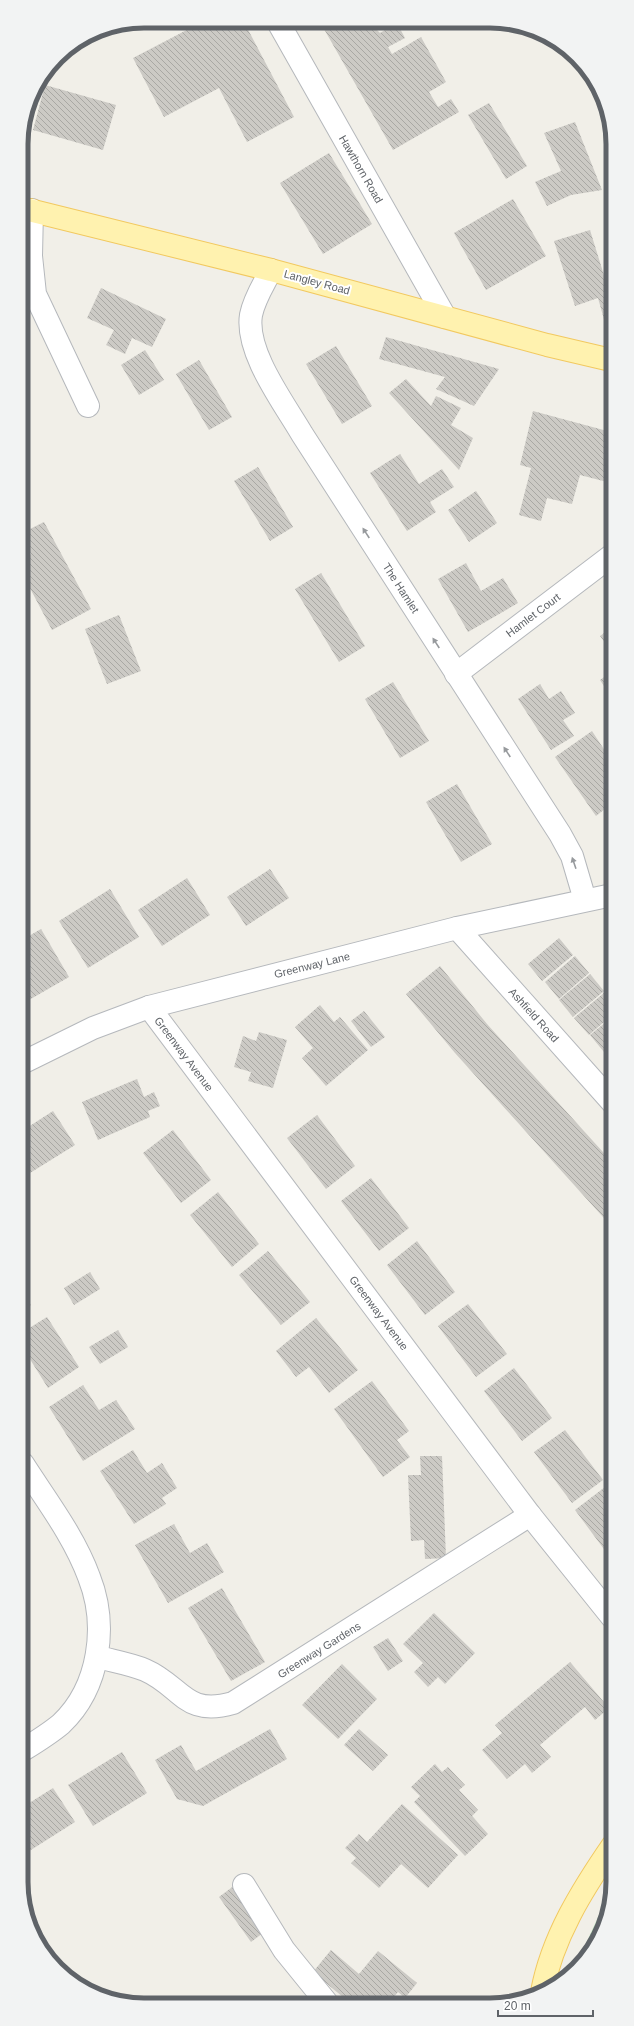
<svg xmlns="http://www.w3.org/2000/svg" width="634" height="2026" viewBox="0 0 634 2026" font-family="Helvetica,sans-serif">
  <defs>
    <pattern id="park-dots" width="8" height="8" patternUnits="userSpaceOnUse"><rect width="8" height="8" fill="#c5e8c5"/><path d="M2 2h.1M6 6h.1" fill="none" stroke="#a3c0a4" stroke-width="1.8" stroke-linecap="round"/></pattern>
    <pattern id="building-back-hatch" width="6" height="6" patternUnits="userSpaceOnUse"><rect width="6" height="6" fill="#cccac5"/><path d="M-1 5l2 2M0 0l6 6M5-1l2 2" fill="none" stroke="#a9a8a4"/></pattern>
  </defs>
  <rect width="100%" height="100%" fill="#f1efe8"/>
  <!-- park -->
  <path fill="url(#park-dots)" d="M613,1884L604,1929L582,1963L578,1967L583,1950Z"/>
  <!-- building -->
  <g fill="url(#building-back-hatch)">
    <path d="M204,21L244,22L294,117L247,142L219,88L164,117L133,58Z"/>
    <path d="M320,22L386,23L376,29L380,33L397,23L405,38L388,47L392,54L421,37L446,82L429,92L438,107L451,99L459,112L393,150Z"/>
    <path d="M45,85L116,105L103,150L33,130Z"/>
    <path d="M489,103L527,166L506,179L468,115Z"/>
    <path d="M575,122L602,190L571,195L547,206L535,182L561,171L544,133Z"/>
    <path d="M329,153L372,224L323,254L280,183Z"/>
    <path d="M513,199L546,256L486,290L454,233Z"/>
    <path d="M590,230L607,285L611,284V321L605,323L598,298L575,306L554,241Z"/>
    <path d="M101,288L166,319L152,347L132,338L125,354L106,345L114,330L87,318Z"/>
    <path d="M386,337L499,369L474,406L436,389L445,377L379,359Z"/>
    <path d="M336,346L372,406L342,424L306,364Z"/>
    <path d="M145,350L164,380L139,395L121,365Z"/>
    <path d="M199,360L232,417L209,430L176,374Z"/>
    <path d="M406,379L431,406L436,396L461,408L451,425L473,438L459,470L389,393Z"/>
    <path d="M533,411L611,432V483L580,475L572,504L547,498L541,521L519,515L531,468L520,465Z"/>
    <path d="M400,454L419,484L442,469L454,487L430,502L436,512L407,531L370,473Z"/>
    <path d="M258,467L293,527L270,541L234,481Z"/>
    <path d="M476,491L497,523L469,542L448,510Z"/>
    <path d="M44,522L91,609L52,630L22,573V559L31,554L22,537V533Z"/>
    <path d="M466,563L481,591L503,578L518,603L468,632L438,579Z"/>
    <path d="M321,573L365,646L339,662L295,589Z"/>
    <path d="M119,615L141,671L107,684L85,629Z"/>
    <path d="M611,628V651L600,636Z"/>
    <path d="M611,672V697L600,680Z"/>
    <path d="M393,682L429,741L400,758L365,699Z"/>
    <path d="M540,684L549,699L561,691L575,713L563,720L574,736L551,750L518,699Z"/>
    <path d="M592,731L611,760V804L596,816L555,757Z"/>
    <path d="M457,784L492,844L461,862L426,802Z"/>
    <path d="M270,869L289,898L246,926L227,897Z"/>
    <path d="M187,878L210,915L162,946L138,910Z"/>
    <path d="M110,889L139,937L88,968L59,921Z"/>
    <path d="M41,929L69,977L22,1004V940Z"/>
    <path d="M559,938L573,955L542,981L528,964Z"/>
    <path d="M575,956L589,973L559,999L545,982Z"/>
    <path d="M440,966L487,1024L612,1162V1227L455,1053L406,994Z"/>
    <path d="M590,974L604,991L573,1017L559,1000Z"/>
    <path d="M605,992L612,1001V1015L589,1035L574,1018Z"/>
    <path d="M320,1005L334,1022L340,1017L368,1050L326,1086L302,1058L313,1048L295,1027Z"/>
    <path d="M364,1011L385,1037L371,1047L351,1021Z"/>
    <path d="M612,1017V1046L604,1052L590,1035Z"/>
    <path d="M259,1032L287,1040L273,1088L248,1081L251,1072L234,1067L243,1036L256,1041Z"/>
    <path d="M612,1049V1061L606,1054Z"/>
    <path d="M137,1079L144,1097L154,1092L160,1106L148,1111L150,1117L98,1140L82,1102Z"/>
    <path d="M53,1111L75,1145L22,1178V1131Z"/>
    <path d="M317,1115L355,1166L326,1189L287,1138Z"/>
    <path d="M173,1130L211,1180L181,1203L143,1153Z"/>
    <path d="M371,1178L409,1228L379,1251L341,1201Z"/>
    <path d="M218,1192L259,1244L232,1267L190,1215Z"/>
    <path d="M417,1241L455,1292L425,1315L387,1265Z"/>
    <path d="M268,1251L310,1302L281,1325L239,1275Z"/>
    <path d="M90,1272L100,1289L74,1305L64,1288Z"/>
    <path d="M23,1293L31,1305L23,1311Z"/>
    <path d="M468,1304L507,1354L476,1377L438,1326Z"/>
    <path d="M47,1317L79,1367L48,1388L23,1348V1332Z"/>
    <path d="M316,1318L358,1370L329,1393L309,1367L296,1377L276,1351Z"/>
    <path d="M118,1330L128,1347L100,1364L89,1347Z"/>
    <path d="M514,1368L552,1418L522,1441L484,1391Z"/>
    <path d="M372,1381L409,1431L397,1440L410,1457L383,1477L334,1409Z"/>
    <path d="M83,1385L99,1410L116,1400L135,1429L83,1461L49,1407Z"/>
    <path d="M565,1430L603,1480L572,1503L534,1452Z"/>
    <path d="M133,1450L147,1473L162,1463L177,1488L162,1498L166,1504L134,1524L100,1471Z"/>
    <path d="M420,1456H442L446,1558L425,1559L424,1540L411,1541L408,1475H421Z"/>
    <path d="M605,1487L612,1497V1560L575,1510Z"/>
    <path d="M174,1524L190,1553L207,1543L224,1572L168,1603L135,1545Z"/>
    <path d="M222,1588L265,1662L231,1681L188,1608Z"/>
    <path d="M23,1597L27,1614L23,1615Z"/>
    <path d="M434,1613L475,1653L445,1684L438,1677L428,1687L414,1672L423,1663L403,1644Z"/>
    <path d="M388,1638L403,1661L388,1671L373,1647Z"/>
    <path d="M570,1662L609,1708L595,1720L585,1707L540,1745L551,1757L532,1773L525,1764L507,1779L482,1750L502,1733L495,1725Z"/>
    <path d="M342,1664L377,1699L338,1739L302,1705Z"/>
    <path d="M270,1729L287,1759L203,1806L177,1799L155,1760L181,1745L196,1771Z"/>
    <path d="M359,1729L388,1755L373,1771L344,1745Z"/>
    <path d="M122,1752L147,1793L93,1826L68,1785Z"/>
    <path d="M435,1764L442,1772L448,1767L465,1785L459,1790L478,1810L472,1816L488,1834L465,1856L414,1802L420,1796L411,1787Z"/>
    <path d="M53,1788L75,1822L23,1855V1807Z"/>
    <path d="M402,1804L458,1855L428,1888L401,1864L379,1888L351,1863L356,1858L345,1848L359,1834L367,1842Z"/>
    <path d="M235,1885L267,1930L251,1942L219,1897Z"/>
    <path d="M331,1950L359,1974L378,1951L417,1983L405,1998L398,1992L389,2003H350L313,1972Z"/>
  </g>
  <g fill="none" stroke-linecap="round" stroke-linejoin="round">
    <defs>
      <g id="minor">
        <path d="M278,22L445,317"/>
        <path d="M32,210L31,256L35,294L88,406"/>
        <path d="M271,270C264,284 254,299 251,315C245,352 284,403 302,434L560,834L572,856L585,900"/>
        <path d="M456,674L611,556"/>
        <path d="M457,928L612,1102"/>
        <path d="M149,1007L530,1515L612,1617"/>
        <path d="M22,1063L93,1028L149,1007L457,928L612,895"/>
        <path d="M23,1464C46,1500 74,1536 89,1577C108,1625 100,1687 61,1724C49,1734 36,1742 23,1750"/>
        <path d="M98,1657C113,1661 131,1664 145,1670C182,1686 184,1717 233,1703L530,1515"/>
        <path d="M244,1885L284,1950L327,2003"/>
      </g>
      <g id="major">
        <path d="M21,208L271,270L547,345L611,360"/>
        <path d="M542,1992C552,1938 582,1890 613,1845"/>
      </g>
    </defs>
    <!-- minor casing -->
    <use href="#minor" stroke="#b5b8bc" stroke-width="24"/>
    <!-- major casing -->
    <use href="#major" stroke="#f2c960" stroke-width="24"/>
    <!-- minor -->
    <use href="#minor" stroke="#fff" stroke-width="22"/>
    <!-- major -->
    <use href="#major" stroke="#fff2af" stroke-width="22"/>
  </g>
  <!-- one-way arrows -->
  <defs><path id="oneway-solid" d="M-6-.8H1V-3.2L6.5 0L1 3.2V.8H-6Z"/></defs>
  <g fill="#979a9d">
    <use href="#oneway-solid" transform="translate(366 533) rotate(-123)"/>
    <use href="#oneway-solid" transform="translate(436 643) rotate(-123)"/>
    <use href="#oneway-solid" transform="translate(507 752) rotate(-123)"/>
    <use href="#oneway-solid" transform="translate(574 863) rotate(-109)"/>
  </g>
  <g text-anchor="middle" dominant-baseline="central" stroke-width="4" stroke-linejoin="round" paint-order="stroke">
    <!-- street labels -->
    <g font-size="11" fill="#5f6368" stroke="#fff">
      <text transform="translate(361 169) rotate(60)">Hawthorn Road</text>
      <text transform="translate(317 282) rotate(15)">Langley Road</text>
      <text transform="translate(401 588) rotate(57)">The Hamlet</text>
      <text transform="translate(533 615) rotate(-37)">Hamlet Court</text>
      <text transform="translate(312 965) rotate(-14)">Greenway Lane</text>
      <text transform="translate(534 1015) rotate(48)">Ashfield Road</text>
      <text transform="translate(184 1054) rotate(53)">Greenway Avenue</text>
      <text transform="translate(379 1313) rotate(53)">Greenway Avenue</text>
      <text transform="translate(319 1650) rotate(-32)">Greenway Gardens</text>
    </g>
  </g>
  <!-- crop -->
  <path d="M0 0H634V2026H0ZM144 28H490A116 116 0 0 1 606 144V1882A116 116 0 0 1 490 1998H144A116 116 0 0 1 28 1882V144A116 116 0 0 1 144 28Z" fill="#f2f3f3" fill-rule="evenodd"/>
  <path fill="none" stroke="#5f6368" stroke-width="5" d="M144 28H490A116 116 0 0 1 606 144V1882A116 116 0 0 1 490 1998H144A116 116 0 0 1 28 1882V144A116 116 0 0 1 144 28Z"/>
  <!-- scale -->
  <path d="M498 2010v6h95v-6" fill="none" stroke="#5f6368" stroke-width="2"/>
  <text x="504" y="2010" font-size="12" fill="#5f6368" stroke="#ffffff" stroke-width="3" paint-order="stroke">20 m</text>
</svg>
